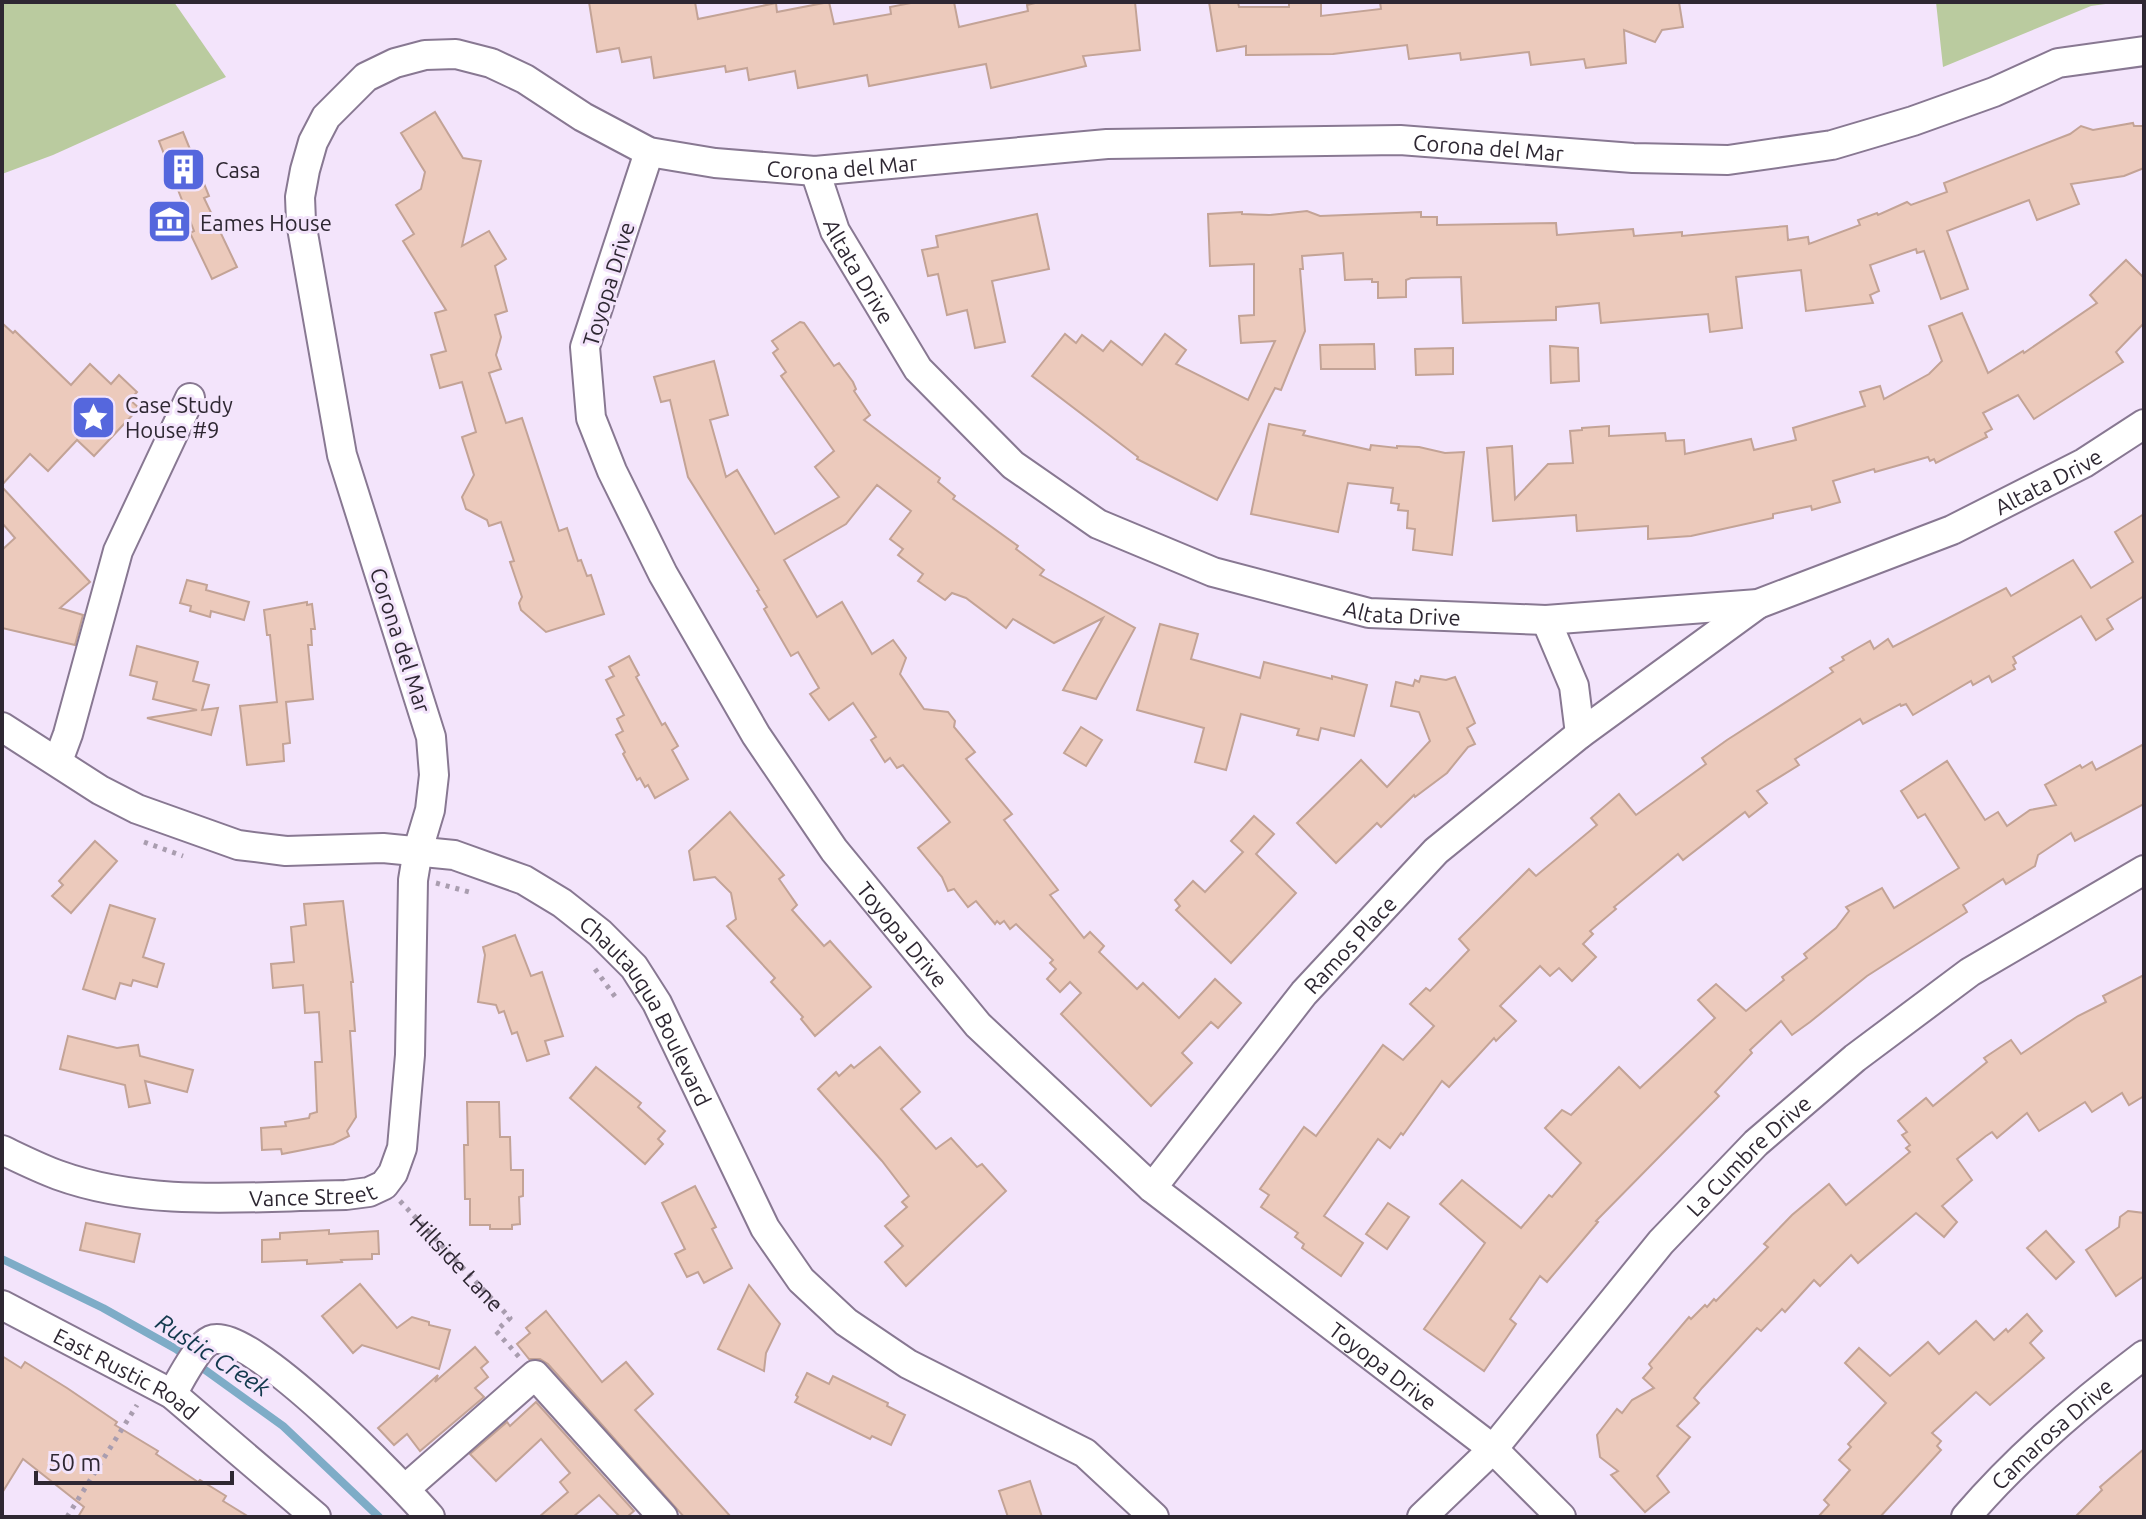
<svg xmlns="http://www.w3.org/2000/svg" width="2146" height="1519" viewBox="0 0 2146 1519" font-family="Ubuntu,sans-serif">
  <rect width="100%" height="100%" fill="#f3e4fb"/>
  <!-- green -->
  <g fill="#bacb9f">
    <path d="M2,2H174L226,77L53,155L2,174Z"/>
    <path d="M1936,2H2120L2091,6L1943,67Z"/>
  </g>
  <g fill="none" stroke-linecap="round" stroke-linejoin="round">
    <!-- stream -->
    <path stroke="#7eacc7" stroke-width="8" d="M2,1259L103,1308L176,1349L283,1426L379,1517"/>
  </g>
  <!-- building -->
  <g fill="#eccabc" stroke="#c3a396" stroke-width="2">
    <path d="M589,2H695L698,19L776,3L777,12L829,2L834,24L891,14L890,7L916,2H954L959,27L1028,11L1027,5L1039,2H1135L1140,50L1083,56L1086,66L991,88L986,64L869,86L867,75L798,88L795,71L749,80L747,68L726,72L725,66L654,78L651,57L622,62L619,48L597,52Z"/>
    <path d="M1209,2H1238L1239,7H1289V2H1321V16L1381,9L1380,2H1679L1683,27L1662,30L1655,42L1624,30L1626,63L1586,68L1584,59L1531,65L1529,52L1461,60L1460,53L1409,59L1407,45L1333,54L1246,55V46L1217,51Z"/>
    <path d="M435,112L463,158L481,161L462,246L489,231L506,259L495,266L507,311L495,315L501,337L496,355L501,369L489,373L506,423L522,418L559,531L567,528L578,561L581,560L587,576L591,575L604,614L546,632L521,610L519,603L522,597L510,562L514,561L501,522L489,526L487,520L466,509L462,497L474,475L462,437L476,432L462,382L440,388L431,355L446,351L435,313L446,310L403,241L414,234L396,205L421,189L425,172L401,133Z"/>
    <path d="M2133,123L2134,126H2144V168L2124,176L2071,184L2079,204L2037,220L2029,200L1947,231L1968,289L1941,299L1924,251L1917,253L1916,249L1870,265L1879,291L1870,295L1873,303L1806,311L1801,270L1736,277L1742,328L1710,332L1708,314L1601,323L1599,303L1556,307V320L1463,323L1461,277L1411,278L1406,280V297L1378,298V282H1372V279L1345,280L1343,253L1302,256L1303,269H1300L1305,331L1281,390L1275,388L1217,500L1137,459L1138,457L1032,376L1065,334L1076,343L1082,335L1103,351L1111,341L1142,365L1165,334L1186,350L1176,364L1248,400L1275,341L1241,343L1239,316L1254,315V264L1210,266L1208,214L1242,212V214L1269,215L1307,211L1320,216L1421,212V217H1437V225L1556,223L1557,235L1633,229L1634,236L1682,232V236L1787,226L1788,240L1808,237L1809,244L1860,225L1858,220L1877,213L1878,215L1907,202L1911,205L1947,192L1944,183L2070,134L2081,126L2093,130Z"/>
    <path d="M183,132L209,196L204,198L237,267L212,279L190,233L194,231L159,141Z"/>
    <path d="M1037,214L1049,269L992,281L1005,342L975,348L967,310L947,315L938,274L928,276L922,250L938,247L936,236Z"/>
    <path d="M2126,260L2144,278V323L2116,352L2123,362L2034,419L2018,395L1983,413L1992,429L1985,433L1987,437L1936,463L1934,459L1930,461L1928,457L1875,472L1874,469L1833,481L1840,502L1812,510L1811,506L1773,514V518L1691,536L1648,539V526L1577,531L1576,515L1493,521L1487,448L1512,446L1515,499L1548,464L1573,463L1570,431L1582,430V428L1609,426V436L1665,433L1666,441L1684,440L1685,454L1751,439L1754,450L1796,440L1793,428L1865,406L1860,392L1880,386L1884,399L1929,374L1942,361L1929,326L1962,313L1988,373L2023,351L2024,353L2097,303L2090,295Z"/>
    <path d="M800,322L804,323L834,366L839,363L853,382L856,389L854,391L870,415L864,420L940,478L938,482L955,496L953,499L1018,546L1016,549L1044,570L1040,575L1135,628L1096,699L1063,690L1103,618L1054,643L1013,619L1006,628L966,598L952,593L945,600L918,581L923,574L898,555L903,549L890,539L911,511L877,485L846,524L784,560L817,617L842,602L872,654L893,640L906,658L900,674L924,709L948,712L955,721L954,727L975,752L966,759L1012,814L1004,820L1058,890L1050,895L1084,938L1090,932L1104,946L1099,952L1137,989L1143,983L1179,1018L1215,979L1241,1003L1218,1028L1211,1022L1182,1053L1192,1063L1151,1106L1061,1014L1081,993L1070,982L1060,992L1047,979L1056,969L1050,963L1053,960L1016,924L1010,929L1004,921L1000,924L997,921L995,924L976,901L968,907L954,889L948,891L942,877L918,848L950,822L903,765L897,768L890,758L885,762L871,740L876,737L853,703L829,720L810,694L819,688L798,652L791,656L764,609L767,607L757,591L759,590L688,477L670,400L661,402L654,377L714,361L728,415L710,420L726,477L737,470L775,534L839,497L815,467L834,451L781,376L786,372L773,353L778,349L772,341Z"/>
    <path d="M2,323L13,333L15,331L71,385L90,364L111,384L119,375L137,392L130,400L139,408L94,456L77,440L48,471L30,454L2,485Z"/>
    <path d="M1374,344L1375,369H1321L1320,345Z"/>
    <path d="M1550,346L1578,348L1579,381L1551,383Z"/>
    <path d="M1453,348V374L1416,375L1415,349Z"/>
    <path d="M1269,424L1305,431L1303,435L1370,450L1371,445L1397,448V446L1419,447L1445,453L1464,452L1452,555L1413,550L1415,529L1407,528L1408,511L1398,510L1399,504L1391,503L1393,488L1348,483L1338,532L1251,514Z"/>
    <path d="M2,487L90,582L60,608L83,615L75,645L2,628V550L15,538L2,523Z"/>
    <path d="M2144,514V596L2107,619L2113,629L2096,640L2081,616L2013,657L2016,663L2013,665L2015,669L1992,682L1989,676L1973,685L1971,681L1913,715L1906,704L1901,706L1900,704L1863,724L1860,719L1795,759L1799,765L1757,791L1767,803L1749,817L1745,812L1683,860L1678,854L1614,907L1616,909L1590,931L1593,934L1583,944L1596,957L1572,981L1559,968L1550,976L1540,966L1500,1006L1516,1021L1496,1041L1494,1038L1449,1087L1442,1081L1403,1135L1401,1133L1390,1148L1378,1139L1324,1216L1363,1243L1341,1276L1302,1248L1304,1244L1295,1237L1298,1233L1261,1207L1269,1195L1260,1189L1304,1127L1316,1136L1383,1045L1403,1060L1434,1026L1410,1004L1426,988L1430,991L1469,950L1459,939L1529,869L1536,876L1597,825L1591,818L1619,794L1636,815L1706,764L1702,758L1727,740L1833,672L1830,668L1844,660L1842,657L1870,641L1874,649L1888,639L1893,647L2006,588L2011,596L2073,560L2091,588L2133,562L2115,532Z"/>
    <path d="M187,580L207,585L206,590L249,602L244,620L211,611L210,617L190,611L191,606L180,603Z"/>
    <path d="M307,602V605L312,604L315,629H311L312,645H308L313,699L286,702L290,743L283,744L284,761L247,765L240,706L277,702L270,635H267L264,610Z"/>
    <path d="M1160,624L1198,634L1191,659L1260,678L1264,662L1332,679V676L1367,685L1354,736L1321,728L1318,740L1297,735L1299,729L1241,714L1226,770L1195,762L1204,728L1137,710Z"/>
    <path d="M137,646L198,662L193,681L209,685L202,710L218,708L211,735L147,718L197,710L153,699L157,682L130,675Z"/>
    <path d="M629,656L639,675L636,677L662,725L665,723L678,746L672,750L688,779L655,798L648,785L645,787L640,778L637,780L623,754L625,752L616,735L623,731L617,719L624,715L606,680L614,676L609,667Z"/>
    <path d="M1421,676L1446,680L1455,677L1475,723L1467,728L1475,744L1468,747L1447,773L1415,797L1414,795L1381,827L1377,823L1336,863L1297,823L1361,760L1387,787L1430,741L1419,712L1391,706L1396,682L1413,686L1415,680L1419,682Z"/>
    <path d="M1081,727L1102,740L1086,766L1064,753Z"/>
    <path d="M2144,744V804L2075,841L2071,833L2038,855L2035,866L2006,884L2003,879L1963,905L1967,912L1867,976L1810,1022L1792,1035L1781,1021L1750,1050L1752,1053L1715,1092L1719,1096L1596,1221L1598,1222L1547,1282L1540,1276L1510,1319L1516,1324L1484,1371L1424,1329L1485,1243L1440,1204L1462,1180L1521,1228L1549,1195L1552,1197L1581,1163L1545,1128L1562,1110L1571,1115L1619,1067L1640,1088L1715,1018L1698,1000L1716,984L1746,1011L1784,980L1782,977L1807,958L1804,954L1836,928L1849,911L1846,907L1882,888L1894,908L1959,868L1925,814L1918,818L1901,791L1947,761L1985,820L1998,812L2007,826L2030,810L2056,805L2045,785L2080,765L2082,768L2092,762L2096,770Z"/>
    <path d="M730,812L784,875L779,879L797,905L792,910L824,946L830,941L871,987L815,1036L801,1019L803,1017L771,982L775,978L727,926L736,919L731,893L715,877L694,880L689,851Z"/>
    <path d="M1254,816L1274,834L1256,854L1296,893L1231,963L1176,910L1180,906L1175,900L1193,881L1205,892L1243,852L1231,841Z"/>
    <path d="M95,841L117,861L71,913L52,896L63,885L59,881Z"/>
    <path d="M343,901L353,982H351L355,1031H350L356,1117L347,1131L349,1136L333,1144L282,1154L281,1149L262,1150L261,1128L286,1126L285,1122L309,1118L310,1114L317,1112L315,1062H322L319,1012L305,1013L303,985L273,988L271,964L294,962L291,927L306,925L304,904Z"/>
    <path d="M110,905L155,919L143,957L164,964L157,987L133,980L131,986L120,983L115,999L83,989Z"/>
    <path d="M515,935L531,976L542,972L563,1036L545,1041L549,1054L527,1061L517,1032L512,1034L504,1011L499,1013L496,1005L478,1002L485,955L483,947Z"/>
    <path d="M2144,975V1096L2129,1105L2122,1093L2092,1112L2085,1102L2039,1131L2027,1113L1997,1138L1992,1132L1986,1136L1957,1159L1972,1180L1942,1206L1957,1222L1944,1237L1916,1213L1858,1263L1851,1255L1820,1286L1814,1280L1785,1312L1782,1309L1761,1331L1757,1328L1702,1388L1694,1398L1699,1403L1677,1426L1690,1437L1657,1476L1669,1492L1645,1512L1611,1475L1618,1471L1600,1457L1597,1435L1617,1409L1622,1413L1632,1400L1654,1388L1643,1378L1652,1368L1649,1364L1689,1317L1691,1319L1705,1305L1707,1307L1714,1299L1716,1301L1768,1247L1764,1244L1792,1215L1829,1184L1846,1205L1910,1152L1906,1148L1910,1145L1902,1135L1907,1132L1898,1121L1926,1098L1933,1106L1987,1062L1984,1058L2011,1040L2021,1054L2078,1016L2106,1002L2103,996Z"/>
    <path d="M68,1036L117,1048L138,1045L140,1056L193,1070L187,1092L145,1081L150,1103L129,1107L125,1085L60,1069Z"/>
    <path d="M880,1047L920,1092L901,1109L936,1149L951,1138L977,1167L982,1164L1006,1191L906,1286L885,1262L903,1246L885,1226L907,1207L902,1202L909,1196L882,1161L818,1089L836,1072L839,1076L851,1065L854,1068Z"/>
    <path d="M596,1067L641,1103L638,1107L665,1131L658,1139L663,1144L645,1164L570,1098Z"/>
    <path d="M467,1102H499L500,1137H510L511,1170H523V1196L519,1197L520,1224L512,1225V1229H490V1225H470V1199H465L464,1145H468Z"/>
    <path d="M695,1186L716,1227L712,1229L732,1268L704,1283L698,1272L687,1277L675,1254L685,1249L662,1203Z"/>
    <path d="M1388,1203L1409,1217L1387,1249L1366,1234Z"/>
    <path d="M2128,1211L2144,1213V1276L2116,1296L2086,1250L2119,1227L2120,1217Z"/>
    <path d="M86,1223L140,1234L134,1262L80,1250Z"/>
    <path d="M329,1230V1234L378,1231L379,1254H372V1259L341,1260L342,1262L307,1264V1260L262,1262V1240L280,1239V1233Z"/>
    <path d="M2046,1231L2074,1262L2056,1279L2027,1248Z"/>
    <path d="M360,1284L397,1328L412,1317L429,1322V1325L450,1330L439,1369L362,1345L353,1353L322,1316Z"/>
    <path d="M749,1285L780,1324L766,1353L764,1371L718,1349Z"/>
    <path d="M546,1311L602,1382L626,1362L653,1394L635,1410L731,1517H684L548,1364L540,1359H529L517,1344L530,1333L526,1328Z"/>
    <path d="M2027,1314L2042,1331L2030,1343L2044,1358L1990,1405L1976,1392L1932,1433L1941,1441L1937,1446L1941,1450L1880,1517H1818L1829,1505L1824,1500L1850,1470L1839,1460L1851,1447L1848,1444L1886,1403L1845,1363L1859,1348L1890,1376L1928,1342L1939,1354L1976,1321L1994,1340L2006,1329L2008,1332Z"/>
    <path d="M475,1347L488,1362L481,1368L488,1377L475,1388L484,1397L420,1451L407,1434L394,1445L378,1428L438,1375L435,1382Z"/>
    <path d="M2,1356L21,1368L25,1362L67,1388L117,1422L115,1425L158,1451L156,1454L198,1482L200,1480L226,1496L223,1501L249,1517H78L84,1507L23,1459L2,1493Z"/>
    <path d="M807,1373L829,1384L833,1376L888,1403L887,1406L905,1415L891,1445L872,1436L870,1439L795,1402L798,1397L796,1395Z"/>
    <path d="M536,1402L634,1511L627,1517H620L599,1495L573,1517H539L568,1492L560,1482L570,1473L541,1439L496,1481L470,1454L507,1422L510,1426Z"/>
    <path d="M2144,1449V1517H2075L2102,1490L2100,1487Z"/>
    <path d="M1030,1481L1042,1517H1008L999,1491Z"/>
  </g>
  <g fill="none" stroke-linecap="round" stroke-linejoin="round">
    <defs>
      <g id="minor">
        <path id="s2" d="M649,152L585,347L591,418L612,471L663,574L756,735L834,850L978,1025L1152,1188L1493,1449L1561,1517"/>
        <path id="s3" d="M815,171L835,231L918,369L1013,465L1098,524L1213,572L1369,613L1546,620L1758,604L1952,530L2084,463L2144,424"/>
        <path d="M1546,620L1574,686L1580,734"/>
        <path id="s4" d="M2,727L100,790L137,809L238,845L286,851L383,848L454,855L524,880L562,903L600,933L634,967L657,1003L765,1228L801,1280L846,1322L908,1364L1085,1453L1154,1517"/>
        <path d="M58,761L68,734L118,551L190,398"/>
        <path id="s5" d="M2,1150C21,1159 39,1168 58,1175C149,1208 252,1196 346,1195L369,1192L384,1185L393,1173L402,1148L410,1055L413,880L418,850L430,810L434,775L431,737L342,455L301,222L300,197L305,170L313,142L326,117L366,77L395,63L425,55L456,54L491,63L525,79L583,117L649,152L715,163L815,171L1107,144L1400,140L1633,158L1728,160L1832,145L1913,121L1994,92L2058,63L2144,51"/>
        <path id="s6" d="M1152,1188L1304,993L1436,851L1580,734L1758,604"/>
        <path id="s7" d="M2,1305L172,1394L316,1517"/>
        <path d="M172,1394C180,1381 197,1346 211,1340C248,1324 403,1486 430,1517"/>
        <path d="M405,1489L535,1375L663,1517"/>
        <path id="s8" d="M1422,1517L1493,1449L1661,1242L1756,1143L1855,1058L1970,972L2144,870"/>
        <path id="s9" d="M1966,1517C2018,1456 2079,1404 2144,1355"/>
      </g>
    </defs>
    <!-- minor casing -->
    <use href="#minor" stroke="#887892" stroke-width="32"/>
    <!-- path -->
    <g stroke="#a99daf" stroke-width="5" stroke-dasharray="4 6" stroke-linecap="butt">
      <path d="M144,842L183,856"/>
      <path d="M436,883L473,893"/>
      <path d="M595,969L616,998"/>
      <path id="s1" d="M400,1201L510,1318L496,1331L519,1357"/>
      <path d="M67,1517L137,1405"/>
    </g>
    <!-- minor -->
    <use href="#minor" stroke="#fff" stroke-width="28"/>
  </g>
  <!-- icons -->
  <defs>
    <symbol id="building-square" viewBox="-11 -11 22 22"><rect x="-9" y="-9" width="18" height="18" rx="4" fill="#5567dd" stroke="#f3e4fb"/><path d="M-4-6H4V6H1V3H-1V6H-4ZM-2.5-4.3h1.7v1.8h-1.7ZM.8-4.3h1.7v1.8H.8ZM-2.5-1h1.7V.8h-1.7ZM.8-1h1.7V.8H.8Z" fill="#fff"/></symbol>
    <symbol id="museum-square" viewBox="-11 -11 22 22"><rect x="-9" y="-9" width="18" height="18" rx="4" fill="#5567dd" stroke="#f3e4fb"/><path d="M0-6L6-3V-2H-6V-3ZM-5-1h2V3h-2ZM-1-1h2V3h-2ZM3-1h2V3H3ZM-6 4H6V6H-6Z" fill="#fff"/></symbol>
    <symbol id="sight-square" viewBox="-11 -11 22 22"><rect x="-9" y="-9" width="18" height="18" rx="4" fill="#5567dd" stroke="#f3e4fb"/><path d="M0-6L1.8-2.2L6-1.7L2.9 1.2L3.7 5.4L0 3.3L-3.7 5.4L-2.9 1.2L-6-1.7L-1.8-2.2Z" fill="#fff"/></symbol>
  </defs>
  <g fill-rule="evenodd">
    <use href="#building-square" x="158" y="144" width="51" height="51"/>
    <use href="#museum-square" x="144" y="196" width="51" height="51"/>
    <use href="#sight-square" x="68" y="392" width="51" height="51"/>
  </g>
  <g text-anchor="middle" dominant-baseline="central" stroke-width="6" stroke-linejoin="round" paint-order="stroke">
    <!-- street labels -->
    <g font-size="22" fill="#2e2732" stroke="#f3e4fb">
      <text stroke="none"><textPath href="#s5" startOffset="2700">Corona del Mar</textPath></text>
      <text stroke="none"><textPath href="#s5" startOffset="2052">Corona del Mar</textPath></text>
      <text stroke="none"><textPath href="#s3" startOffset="110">Altata Drive</textPath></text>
      <text transform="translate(608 284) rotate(-73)">Toyopa Drive</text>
      <text stroke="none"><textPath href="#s3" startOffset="1454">Altata Drive</textPath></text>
      <text stroke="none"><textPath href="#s3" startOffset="782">Altata Drive</textPath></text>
      <text transform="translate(401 640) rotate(72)">Corona del Mar</text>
      <text stroke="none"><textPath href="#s2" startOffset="882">Toyopa Drive</textPath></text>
      <text stroke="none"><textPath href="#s6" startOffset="314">Ramos Place</textPath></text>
      <text stroke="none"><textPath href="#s4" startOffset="740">Chautauqua Boulevard</textPath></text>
      <text stroke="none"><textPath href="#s8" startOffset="488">La Cumbre Drive</textPath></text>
      <text stroke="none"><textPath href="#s5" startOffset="318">Vance Street</textPath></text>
      <text stroke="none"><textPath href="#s1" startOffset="84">Hillside Lane</textPath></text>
      <text stroke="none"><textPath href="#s2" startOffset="1530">Toyopa Drive</textPath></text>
      <text stroke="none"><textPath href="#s7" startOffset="142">East Rustic Road</textPath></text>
      <text stroke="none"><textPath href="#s9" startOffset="120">Camarosa Drive</textPath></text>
    </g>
    <!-- poi labels -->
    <g font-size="22" fill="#2e2732" stroke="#f3e4fb" text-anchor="start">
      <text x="215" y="169">Casa</text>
      <text x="200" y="222">Eames House</text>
      <text x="125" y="404">Case Study<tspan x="125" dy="25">House #9</tspan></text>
    </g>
    <!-- water labels -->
    <g font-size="24" font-style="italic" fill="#11384c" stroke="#f3e4fb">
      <text transform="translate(213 1355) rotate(33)">Rustic Creek</text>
    </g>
  </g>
  <!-- border -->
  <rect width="2146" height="1519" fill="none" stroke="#2e2732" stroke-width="8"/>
  <!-- scale -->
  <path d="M36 1471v12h196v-12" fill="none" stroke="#2e2732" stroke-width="4"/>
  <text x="48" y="1471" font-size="24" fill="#2e2732" stroke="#f3e4fb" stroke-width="6" paint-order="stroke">50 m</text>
</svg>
